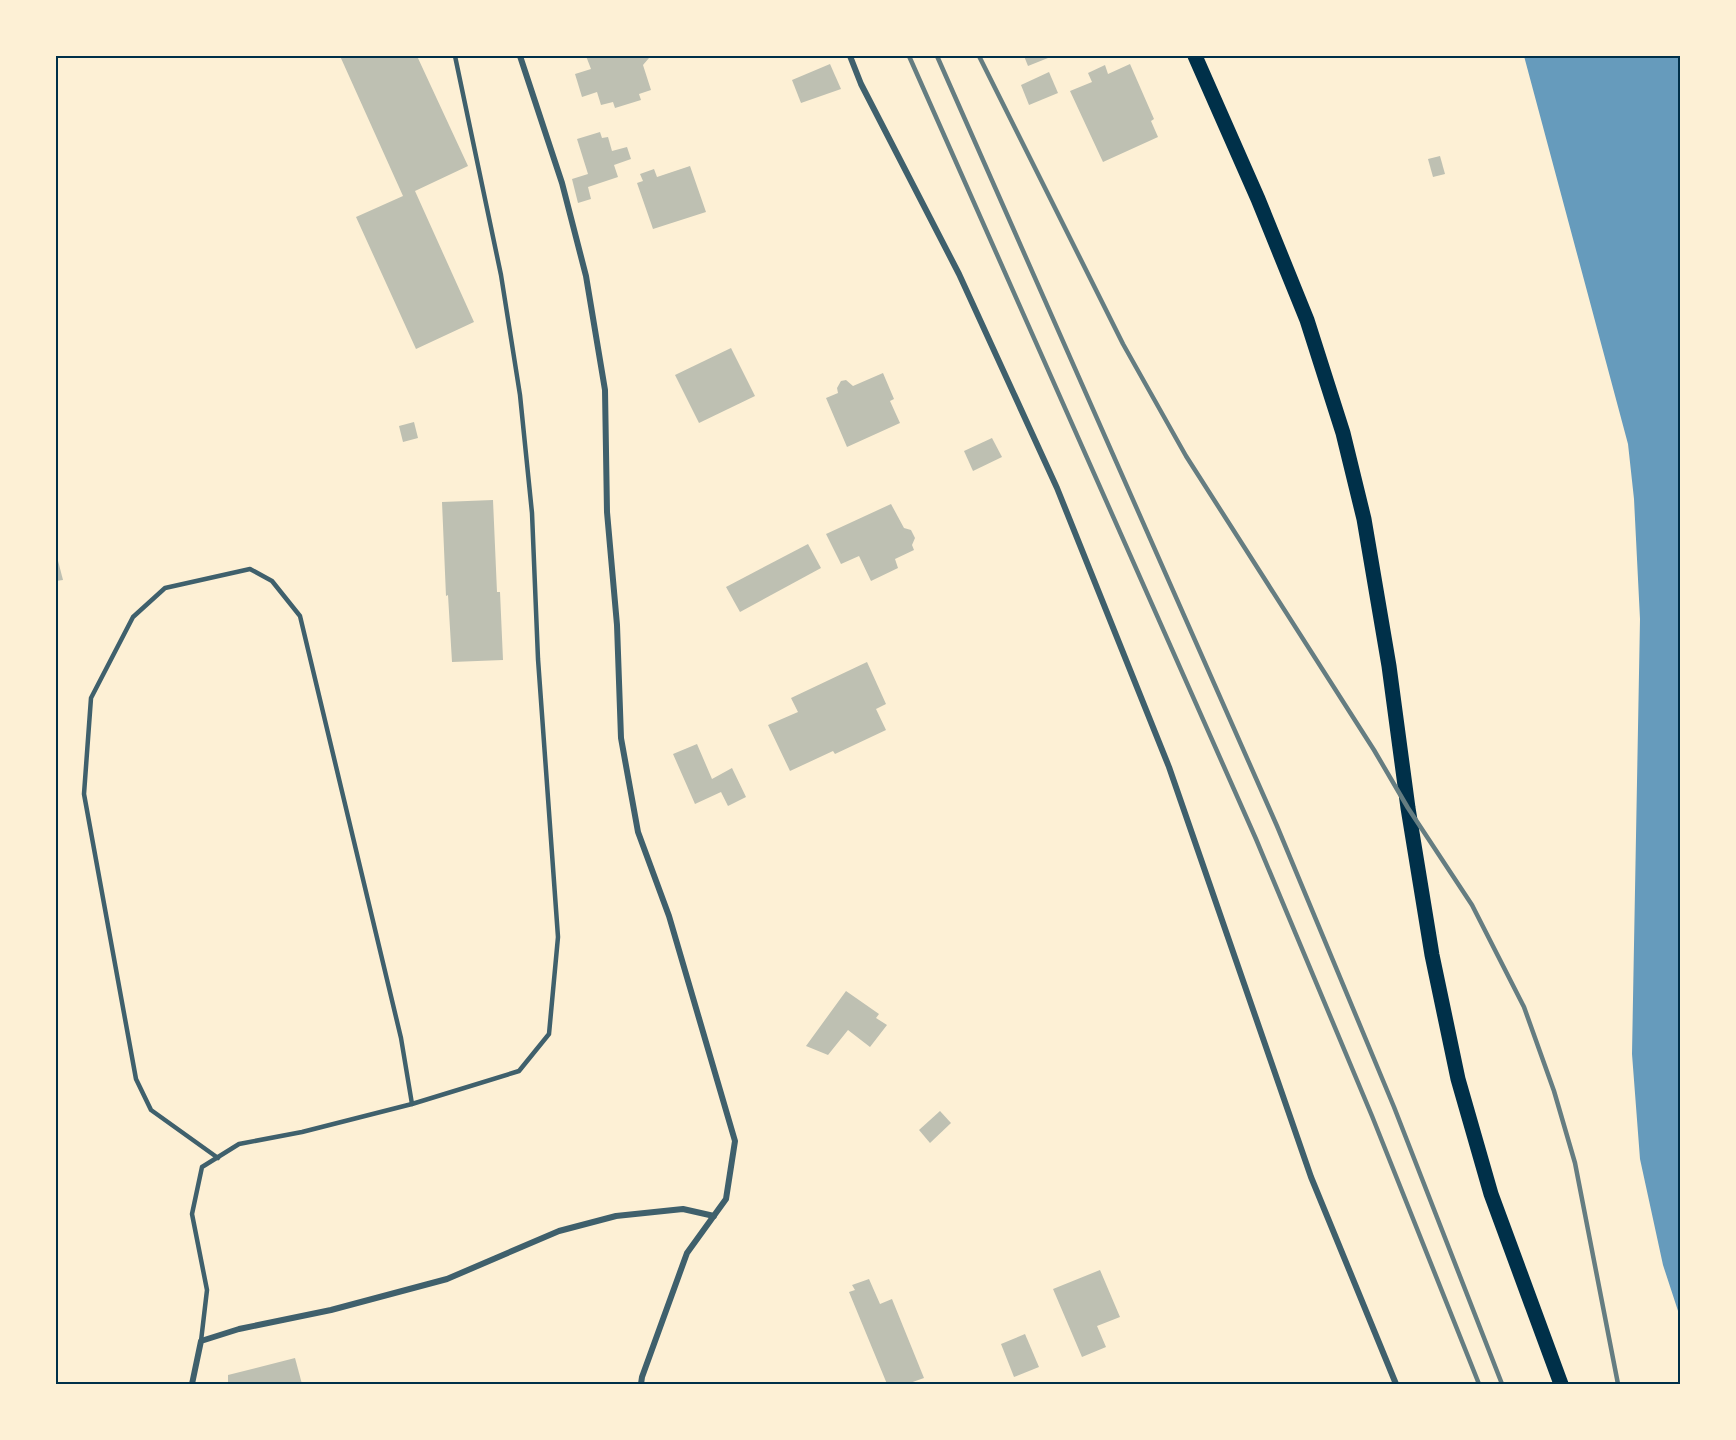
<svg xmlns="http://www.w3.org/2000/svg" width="1736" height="1440" viewBox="0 0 1736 1440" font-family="'Open Sans',sans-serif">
  <rect width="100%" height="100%" fill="#fdf0d5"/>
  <!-- water -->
  <path fill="#669bbc" d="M1524,56H1680V1317L1663,1265L1640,1159L1632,1054L1640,619L1634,499L1628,444Z"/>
  <!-- building -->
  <g fill="#bec0b2">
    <path d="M340,56H417L468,166L415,191L474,322L416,349L356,217L403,196Z"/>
    <path d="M586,56H648L649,58L643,65L651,90L639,94L641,100L615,108L613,102L601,105L597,92L582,97L575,74L591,69Z"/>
    <path d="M1024,56H1053L1028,66Z"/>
    <path d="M830,64L841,89L801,103L792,80Z"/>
    <path d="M1130,64L1154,119L1151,121L1158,137L1103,162L1070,91L1092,82L1088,73L1105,65L1108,74Z"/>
    <path d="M1049,72L1058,93L1029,105L1021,85Z"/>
    <path d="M600,132L602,138L608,137L612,151L627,147L631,159L614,165L618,177L588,187L591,199L578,203L572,179L588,174L577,139Z"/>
    <path d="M1440,156L1445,174L1433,177L1428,159Z"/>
    <path d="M690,166L706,212L653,229L637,183L643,181L640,174L654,169L657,177Z"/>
    <path d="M731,348L755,396L699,423L675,375Z"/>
    <path d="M883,373L894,399L890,401L900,423L847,447L826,398L838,393L837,388L841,381L846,380L853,386Z"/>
    <path d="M414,422L418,438L403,442L399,426Z"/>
    <path d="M992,438L1002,457L973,471L964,451Z"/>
    <path d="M493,500L497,592H500L503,660L452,662L448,595L446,596L442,502Z"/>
    <path d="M891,504L904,528L911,530L915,538L912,545L914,550L895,559L898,568L871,581L859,556L841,564L826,534Z"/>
    <path d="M808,544L821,568L740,612L726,587Z"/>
    <path d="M56,553L63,580L56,581Z"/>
    <path d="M867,662L886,704L876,709L886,730L835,754L833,751L790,771L768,725L798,712L791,698Z"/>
    <path d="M697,744L712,779L732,768L746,797L728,806L721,792L695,804L673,754Z"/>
    <path d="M846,991L879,1014L876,1018L887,1025L870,1047L848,1030L828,1055L806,1046Z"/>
    <path d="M940,1111L951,1123L930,1143L919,1130Z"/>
    <path d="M1100,1270L1120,1317L1097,1326L1106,1347L1082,1357L1053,1289Z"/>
    <path d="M869,1279L880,1304L892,1299L924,1378L907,1384H887L849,1292L855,1290L852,1285Z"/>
    <path d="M1025,1334L1039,1367L1014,1377L1001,1344Z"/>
    <path d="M295,1358L302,1384H228V1375Z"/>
  </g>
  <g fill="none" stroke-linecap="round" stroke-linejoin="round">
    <!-- service -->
    <g stroke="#3f606c" stroke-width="4.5">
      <path d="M218,1158L151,1110L136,1079L84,794L91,698L133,617L165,588L250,569L272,581L300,616L401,1038L412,1104"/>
      <path d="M201,1341L207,1290L192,1214L202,1167L239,1144L302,1132L412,1104L519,1071L549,1034L558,937L538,659L532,513L520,395L501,275L455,56"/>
    </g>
    <!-- minor -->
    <g stroke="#3f606c" stroke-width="6">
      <path d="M520,56L562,183L586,276L605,390L607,512L617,625L621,738L638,832L669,916L735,1141L726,1199L687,1253L642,1377L641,1384"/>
      <path d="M850,56L861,84L959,274L1057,488L1169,767L1311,1177L1396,1384"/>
      <path d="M192,1384L201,1341L239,1329L331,1310L447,1279L559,1231L616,1216L683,1209L714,1216"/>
    </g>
    <!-- primary -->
    <path stroke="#003049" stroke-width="15" d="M1195,56L1258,199L1307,320L1343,433L1364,519L1389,666L1408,808L1432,955L1458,1079L1491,1194L1561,1384"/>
    <!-- rail -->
    <g stroke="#657d81" stroke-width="4.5">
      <path d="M909,56L1256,839L1372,1116L1479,1384"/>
      <path d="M937,56L1277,826L1394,1107L1502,1384"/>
      <path d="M979,56L1123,344L1186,456L1374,750L1408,808L1472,905L1524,1007L1554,1091L1575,1163L1618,1384"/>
    </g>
  </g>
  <!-- border -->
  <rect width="1736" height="1440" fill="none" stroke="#fdf0d5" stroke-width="114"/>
  <rect x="57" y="57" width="1622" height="1326" fill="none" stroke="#003049" stroke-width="2"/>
</svg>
